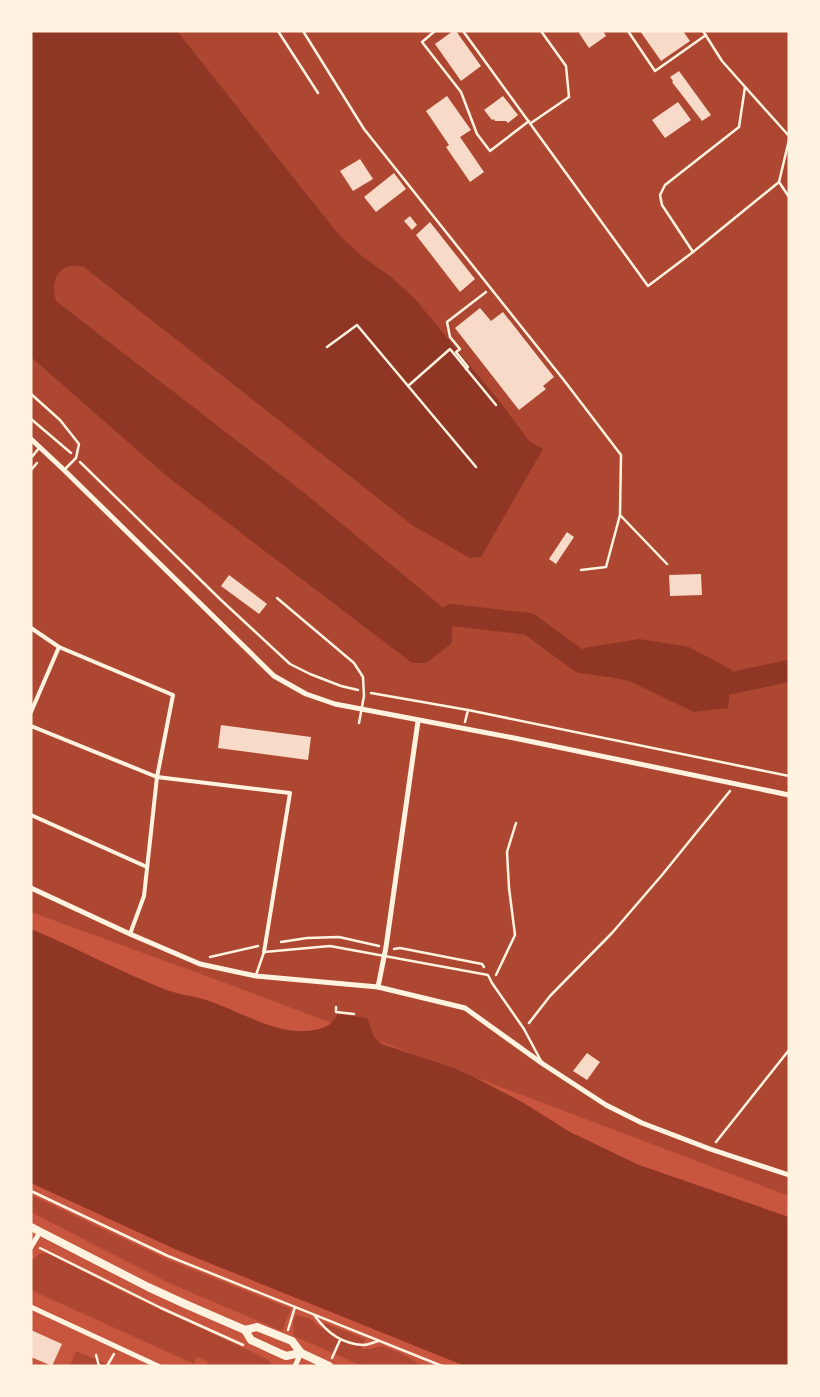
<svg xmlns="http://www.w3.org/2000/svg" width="820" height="1397" viewBox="0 0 820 1397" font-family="'Nunito Sans',sans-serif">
  <rect width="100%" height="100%" fill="#c8553d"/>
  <!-- green -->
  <g fill="#ae4732">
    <path d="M31,31H789V1196L228,984L31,912Z"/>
    <path d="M31,1195L166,1259L291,1309L282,1331L171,1284L44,1219L31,1212Z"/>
    <path d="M47,1253L127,1294L263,1357L270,1361L272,1366H206L208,1362L197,1357L194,1364L31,1290V1261L39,1254Z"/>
    <path d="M296,1315L309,1318L321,1328L325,1323L365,1339L361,1349H370L382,1346L403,1354L423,1366H362L294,1336L293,1321Z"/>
    <path d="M76,1351L112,1366H70Z"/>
  </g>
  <!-- water -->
  <g fill="#8f3625">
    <path d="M31,31H177L339,235L363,257L391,277L415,299L500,402L530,442L543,449L481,557L470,558L412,525L84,267C59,261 50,279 56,301L302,491L452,615V643L426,663H412L169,478L31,357Z"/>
    <path d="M639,639L689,647L732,670L728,708L694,712L629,681L590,673L581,662L584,648Z"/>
    <path d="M31,929C76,948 119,971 164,989C179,995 196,996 212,1002C234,1010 256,1022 279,1028C295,1033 332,1034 337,1014L367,1018L374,1037L382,1044L451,1067L470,1075L522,1102L570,1132L639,1165L789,1217V1366H465L177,1250L31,1183Z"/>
  </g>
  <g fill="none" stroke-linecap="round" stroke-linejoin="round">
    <!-- river -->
    <g stroke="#8f3625" stroke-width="22">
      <path d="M452,615L529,624L581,662L610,666"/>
      <path d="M701,679L731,683L789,671"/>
    </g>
  </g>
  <!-- building -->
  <g fill="#f7dbc8">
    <path d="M453,31H456L481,66L461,81L435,44Z"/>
    <path d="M581,31H603L606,36L589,48L579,33Z"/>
    <path d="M640,31H683L690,41L661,61Z"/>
    <path d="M679,71L711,115L702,121L672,82L673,81L670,77Z"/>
    <path d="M447,96L471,130L460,137L484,172L470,182L446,147L449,145L426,111Z"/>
    <path d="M503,96L518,115L508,123L506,121H495L494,119L492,120L484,110Z"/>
    <path d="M678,102L691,120L665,138L652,120Z"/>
    <path d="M360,159L373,179L353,191L340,171Z"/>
    <path d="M394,173L406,189L376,212L364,197Z"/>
    <path d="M410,216L417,225L412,230L404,221Z"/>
    <path d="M430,222L475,279L460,292L416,235Z"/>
    <path d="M480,308L491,321L503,312L554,377L543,386L546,389L519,410L455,328Z"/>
    <path d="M567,532L574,537L556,564L549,559Z"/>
    <path d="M701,574L702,595L670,596L669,575Z"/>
    <path d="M229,575L267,604L259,614L221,586Z"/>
    <path d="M221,725L311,737L308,760L218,748Z"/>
    <path d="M587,1053L600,1062L587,1080L573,1071Z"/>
    <path d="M31,1330L62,1344L52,1366L31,1357Z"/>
  </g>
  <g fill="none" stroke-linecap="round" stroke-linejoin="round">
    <!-- path -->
    <g stroke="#fff3e0" stroke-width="2.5">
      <path d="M327,347L357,325L476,467"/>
      <path d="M466,369L468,367L456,352L460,349L450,337L447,322L486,292"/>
      <path d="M408,386L450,349L496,405"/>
      <path d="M31,419L71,453"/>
      <path d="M80,462L221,600L290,664L310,674L341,686L358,690"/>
      <path d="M31,470L37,463"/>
      <path d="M371,693L468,710L465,722"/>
      <path d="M468,710L789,776"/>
      <path d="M281,942L307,938L339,937L379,946"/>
      <path d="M394,949L400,948L482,964L484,967"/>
      <path d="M210,957L258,946"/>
      <path d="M496,975L515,935L509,888L507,852L516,823"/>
      <path d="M336,1007V1012L354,1014"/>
      <path d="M529,1023L550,996L612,933L662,875L730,791"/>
      <path d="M716,1142L789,1050"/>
      <path d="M31,1191L168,1256L442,1366"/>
      <path d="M40,1248L161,1308L243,1345"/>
      <path d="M315,1316C327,1333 342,1344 363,1345C368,1345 374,1342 379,1341"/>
      <path d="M288,1330L295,1307"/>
      <path d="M96,1355L99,1366"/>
      <path d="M332,1358L340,1340"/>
      <path d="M107,1366L114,1354"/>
    </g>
    <!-- service -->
    <g stroke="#fff3e0" stroke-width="2.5">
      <path d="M278,31L318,93"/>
      <path d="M303,31L364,129L563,379L621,455L620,515L667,564"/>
      <path d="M435,31L422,42L461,92L477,134L490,151L529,121"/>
      <path d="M463,31L648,286L693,252L779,182L789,140"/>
      <path d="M628,31L655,71L706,35"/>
      <path d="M703,31L722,61L789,136"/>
      <path d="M531,123L569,97L566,66L541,31"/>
      <path d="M779,182L789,197"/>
      <path d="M693,252L662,205L660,195L665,185L739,127L745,87"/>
      <path d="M31,394L60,420L79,444L76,458L64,470"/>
      <path d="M31,458L39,448"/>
      <path d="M581,570L606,567L620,515"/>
      <path d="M277,598L354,663L363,677L364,696L359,723"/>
      <path d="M256,975L264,952L330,946L488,975L492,983L524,1029L541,1061"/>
    </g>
    <!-- pedestrian -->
    <g stroke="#fff3e0" stroke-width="4">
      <path d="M31,628L59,647L173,695L157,777L144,896L130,934"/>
      <path d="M31,712L59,647"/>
      <path d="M31,726L157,777L290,793L264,952"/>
      <path d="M31,815L147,867"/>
    </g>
    <!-- minor -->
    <g stroke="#fff3e0" stroke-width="5">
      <path d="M31,439L64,470L274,676L306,694L335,704L514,738L789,795"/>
      <path d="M31,888L130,934L200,964L256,976L378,987L465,1008L543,1064L606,1105L642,1123L710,1149L789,1175"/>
      <path d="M378,987L386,947L418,721"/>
      <path d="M31,1247L40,1232"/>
      <path d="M31,1307L158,1366"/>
      <path d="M295,1366L301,1353"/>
    </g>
    <!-- secondary -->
    <g stroke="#fff3e0" stroke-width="8">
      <path d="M31,1227L148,1287L185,1304L245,1330L257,1327L292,1341L301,1353L329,1366"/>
      <path d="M245,1330L251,1340L279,1353L286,1356L301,1353"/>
    </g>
  </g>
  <!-- border -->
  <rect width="820" height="1397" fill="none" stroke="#fff3e0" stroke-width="65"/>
</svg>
